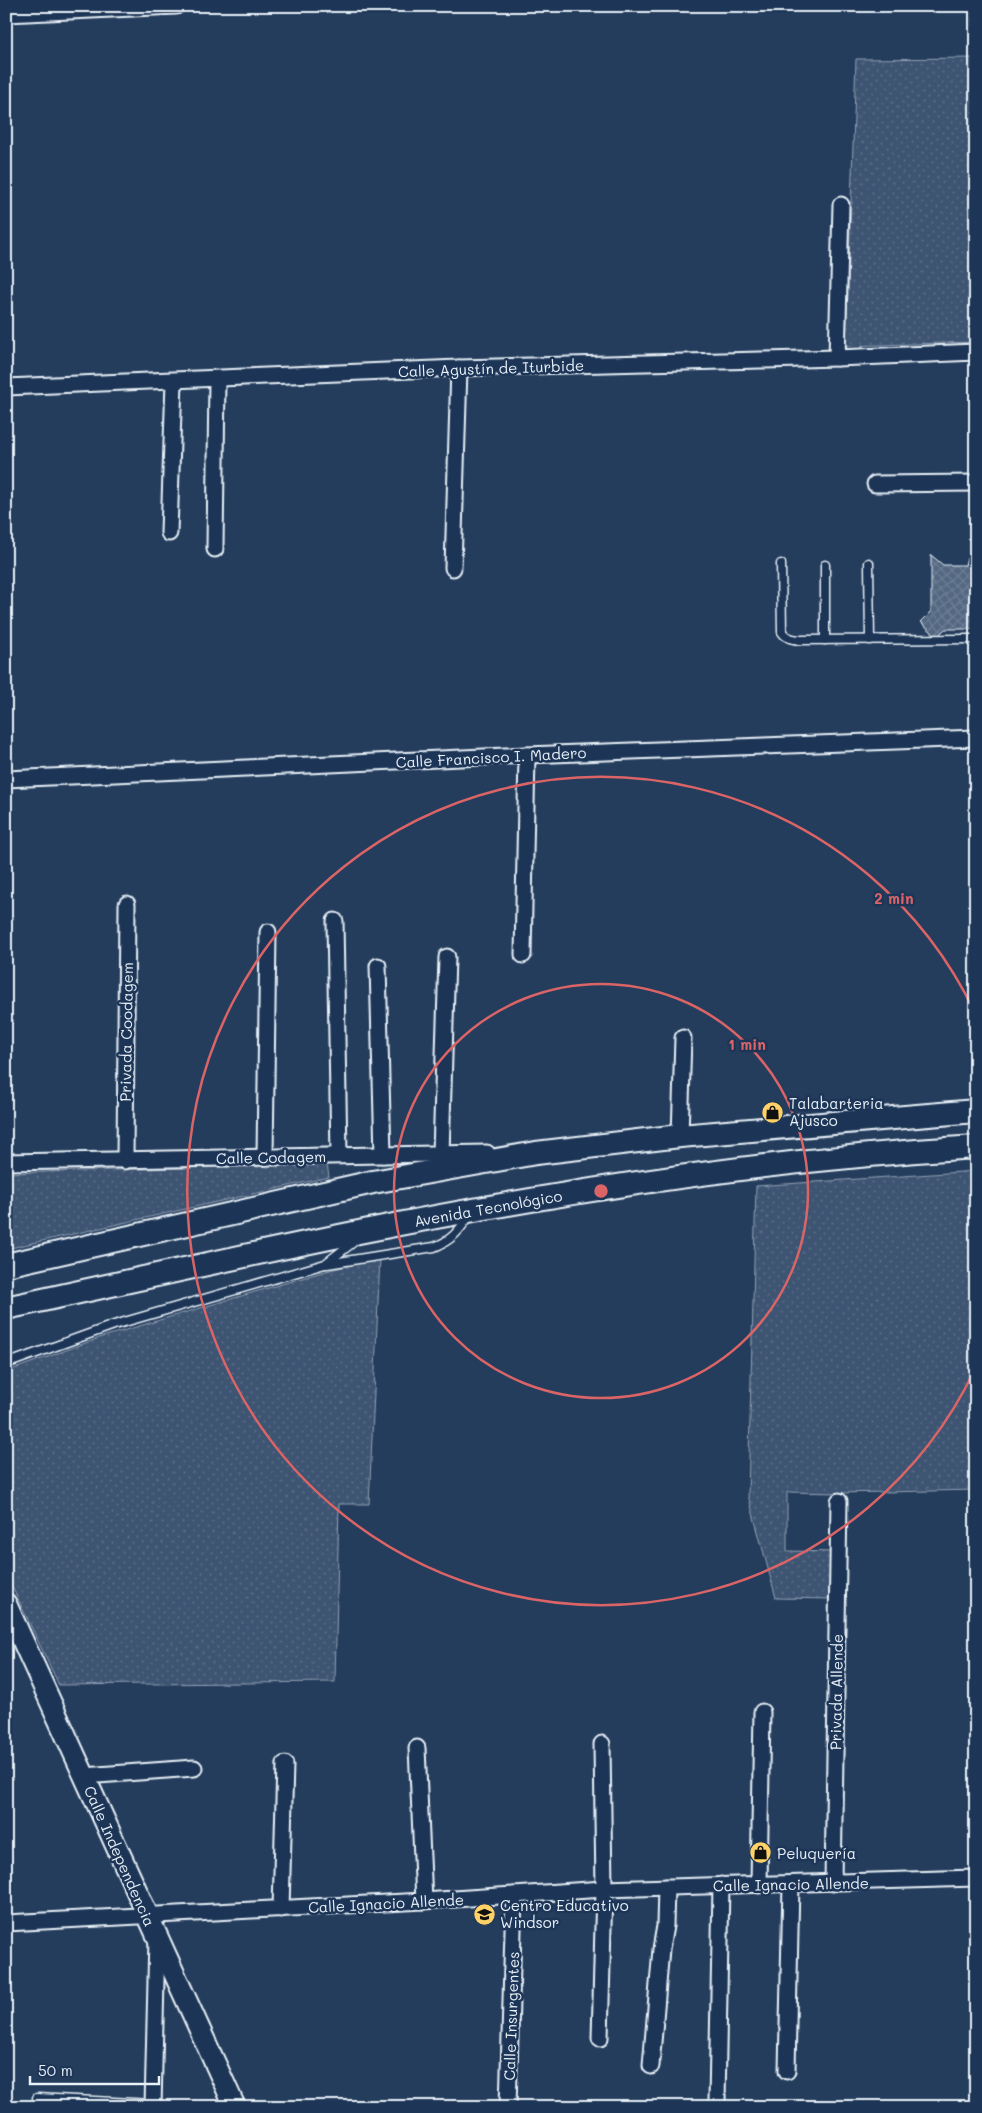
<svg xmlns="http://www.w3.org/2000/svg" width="982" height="2113" viewBox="0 0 982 2113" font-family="Mali,sans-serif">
  <defs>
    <pattern id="grass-dots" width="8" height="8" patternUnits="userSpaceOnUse" patternTransform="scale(1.25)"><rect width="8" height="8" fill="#3e5472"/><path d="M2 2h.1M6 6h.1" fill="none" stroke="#5a6d87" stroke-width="1.8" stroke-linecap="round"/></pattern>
    <pattern id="building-cross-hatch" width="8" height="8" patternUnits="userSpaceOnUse" patternTransform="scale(1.25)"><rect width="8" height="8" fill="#536782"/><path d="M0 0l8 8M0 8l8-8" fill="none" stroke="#6c7d94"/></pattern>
  </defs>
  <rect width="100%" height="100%" fill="#253d5d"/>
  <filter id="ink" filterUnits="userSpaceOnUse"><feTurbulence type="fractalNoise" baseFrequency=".02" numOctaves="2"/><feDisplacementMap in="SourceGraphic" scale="10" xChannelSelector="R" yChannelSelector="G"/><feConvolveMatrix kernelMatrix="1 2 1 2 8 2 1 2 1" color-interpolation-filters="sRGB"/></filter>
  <g filter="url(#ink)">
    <!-- grass -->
    <g fill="url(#grass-dots)" stroke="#93a2b5">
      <path d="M976,58V342L846,346L856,59Z"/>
      <path d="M327,1164L329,1177L6,1249V1173Z"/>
      <path d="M976,1171V1490L839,1493L787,1492V1551L832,1552L831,1599L776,1598L748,1495L756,1186Z"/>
      <path d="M380,1258L369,1504H339L335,1682L59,1685L6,1574V1372L102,1337L326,1271Z"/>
    </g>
    <!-- building -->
    <g fill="url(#building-cross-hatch)" stroke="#e8f1f8">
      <path d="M973,6H976V52H974Z"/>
      <path d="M976,554V629H945L937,637L921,622L931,612V555L943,565H965L967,558Z"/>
    </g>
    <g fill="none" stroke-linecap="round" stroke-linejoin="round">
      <defs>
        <g id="lane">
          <path d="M869,563L870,640"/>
          <path d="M781,564L782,632C786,638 792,639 799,640L976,639"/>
          <path d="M825,565V640"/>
          <path d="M327,1264L434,1247C451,1241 459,1231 469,1216"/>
          <path d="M6,1364L114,1325L325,1264L356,1240"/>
          <path d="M37,2098L153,2104"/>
        </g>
        <g id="street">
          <path d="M6,14L176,6"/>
          <path d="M837,358L841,205"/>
          <path d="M6,387L459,368L837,358L976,352"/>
          <path d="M875,484L976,483"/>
          <path d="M169,533L174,381"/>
          <path d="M215,549L217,379"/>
          <path d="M453,568L459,368"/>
          <path d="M6,779L527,755L976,738"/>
          <path d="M335,921L339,1155"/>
          <path d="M523,955L527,755"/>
          <path d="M378,966L383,1155"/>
          <path d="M680,1136L683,1038"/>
          <path d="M441,1154L447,957"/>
          <path d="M265,1157L268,932"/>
          <path d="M125,1161L127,904"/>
          <path d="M6,1162L487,1153"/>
          <path d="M417,1748L424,1901"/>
          <path d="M84,1776L194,1768"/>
          <path d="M833,1883L839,1501"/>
          <path d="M759,1885L762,1712"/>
          <path d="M281,1909L285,1764"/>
          <path d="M6,1923L424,1901L604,1889L976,1878"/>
          <path d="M600,2038L604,1889L602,1744"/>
          <path d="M651,2066L661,1949L665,1926L666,1887"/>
          <path d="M787,2071L791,1884"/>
          <path d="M717,2102L721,1885"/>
          <path d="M153,2107L157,1938"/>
          <path d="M508,2107L514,1895"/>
        </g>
        <path id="secondary" d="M6,1604L235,2107"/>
        <g id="primary">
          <path d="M6,1265L373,1182L536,1153L680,1136L976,1111"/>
          <path d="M6,1308C127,1282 248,1254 369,1230C569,1190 772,1159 976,1147"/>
        </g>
      </defs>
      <!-- lane casing -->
      <use href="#lane" stroke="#e8f1f8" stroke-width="11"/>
      <!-- street casing -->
      <use href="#street" stroke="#e8f1f8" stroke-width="19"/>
      <!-- secondary casing -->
      <use href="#secondary" stroke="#e8f1f8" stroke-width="24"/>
      <!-- primary casing -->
      <use href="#primary" stroke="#e8f1f8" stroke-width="26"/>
      <!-- lane -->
      <use href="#lane" stroke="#1d3557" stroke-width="8"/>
      <!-- street -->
      <use href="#street" stroke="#1d3557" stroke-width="15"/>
      <!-- secondary -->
      <use href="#secondary" stroke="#1d3557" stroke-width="20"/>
      <!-- primary -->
      <use href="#primary" stroke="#1d3557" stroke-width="22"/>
    </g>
  </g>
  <!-- distance rings -->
  <g fill="none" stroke="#db6466" stroke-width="2.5">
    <circle cx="601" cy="1191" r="207"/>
    <path d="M975 1369A414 414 0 1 1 975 1013"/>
  </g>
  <!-- icons -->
  <defs>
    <symbol id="shop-disc" viewBox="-11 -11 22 22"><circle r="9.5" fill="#ffd166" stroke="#1d3557"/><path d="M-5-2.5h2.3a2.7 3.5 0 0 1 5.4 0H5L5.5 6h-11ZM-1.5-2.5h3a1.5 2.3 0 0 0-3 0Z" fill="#111"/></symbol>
    <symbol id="school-disc" viewBox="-11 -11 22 22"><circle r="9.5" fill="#ffd166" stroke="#1d3557"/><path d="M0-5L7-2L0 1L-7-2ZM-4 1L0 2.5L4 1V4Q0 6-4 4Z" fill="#111"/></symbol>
  </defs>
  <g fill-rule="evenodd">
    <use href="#shop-disc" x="760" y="1100" width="25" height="25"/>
    <use href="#shop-disc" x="748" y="1840" width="25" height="25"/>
    <use href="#school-disc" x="472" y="1902" width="25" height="25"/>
  </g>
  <g text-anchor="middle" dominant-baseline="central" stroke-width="5" stroke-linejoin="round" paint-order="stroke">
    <!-- street labels -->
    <g font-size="15" fill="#e8f1f8" stroke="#1d3557">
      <text transform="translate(491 368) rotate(-2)">Calle Agustín de Iturbide</text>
      <text transform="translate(491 757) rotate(-3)">Calle Francisco I. Madero</text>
      <text transform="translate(126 1032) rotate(-89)">Privada Coodagem</text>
      <text transform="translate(271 1157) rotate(-1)">Calle Codagem</text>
      <text transform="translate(488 1208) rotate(-10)">Avenida Tecnológico</text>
      <text transform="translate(836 1692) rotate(-89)">Privada Allende</text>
      <text transform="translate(120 1856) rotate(66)">Calle Independencia</text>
      <text transform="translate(791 1884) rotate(-1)">Calle Ignacio Allende</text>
      <text transform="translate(386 1903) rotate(-3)">Calle Ignacio Allende</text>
      <text transform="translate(511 2016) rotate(-88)">Calle Insurgentes</text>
    </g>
    <!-- poi labels -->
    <g font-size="15" fill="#e8f1f8" stroke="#1d3557" text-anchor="start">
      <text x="789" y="1103">Talabarteria<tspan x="789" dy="17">Ajusco</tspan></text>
      <text x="777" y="1853">Peluquería</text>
      <text x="500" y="1905">Centro Educativo<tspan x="500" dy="17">Windsor</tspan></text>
    </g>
  </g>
  <circle cx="601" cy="1191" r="8" fill="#db6466" stroke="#1d3557" stroke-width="2.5"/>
  <g font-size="15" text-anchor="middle" font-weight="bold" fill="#db6466" stroke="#1d3557" stroke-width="5" stroke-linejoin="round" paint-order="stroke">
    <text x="894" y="904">2 min</text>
    <text x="747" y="1050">1 min</text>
  </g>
  <!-- margin -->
  <rect width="982" height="2113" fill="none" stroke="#1d3557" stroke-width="25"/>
  <rect x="12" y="12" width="957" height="2088" fill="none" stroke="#e8f1f8" stroke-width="2" filter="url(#ink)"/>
  <!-- scale -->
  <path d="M30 2076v8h129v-8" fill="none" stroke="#e8f1f8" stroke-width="2.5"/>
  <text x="38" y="2076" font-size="15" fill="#e8f1f8" stroke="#1d3557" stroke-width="4" paint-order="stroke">50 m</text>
</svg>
